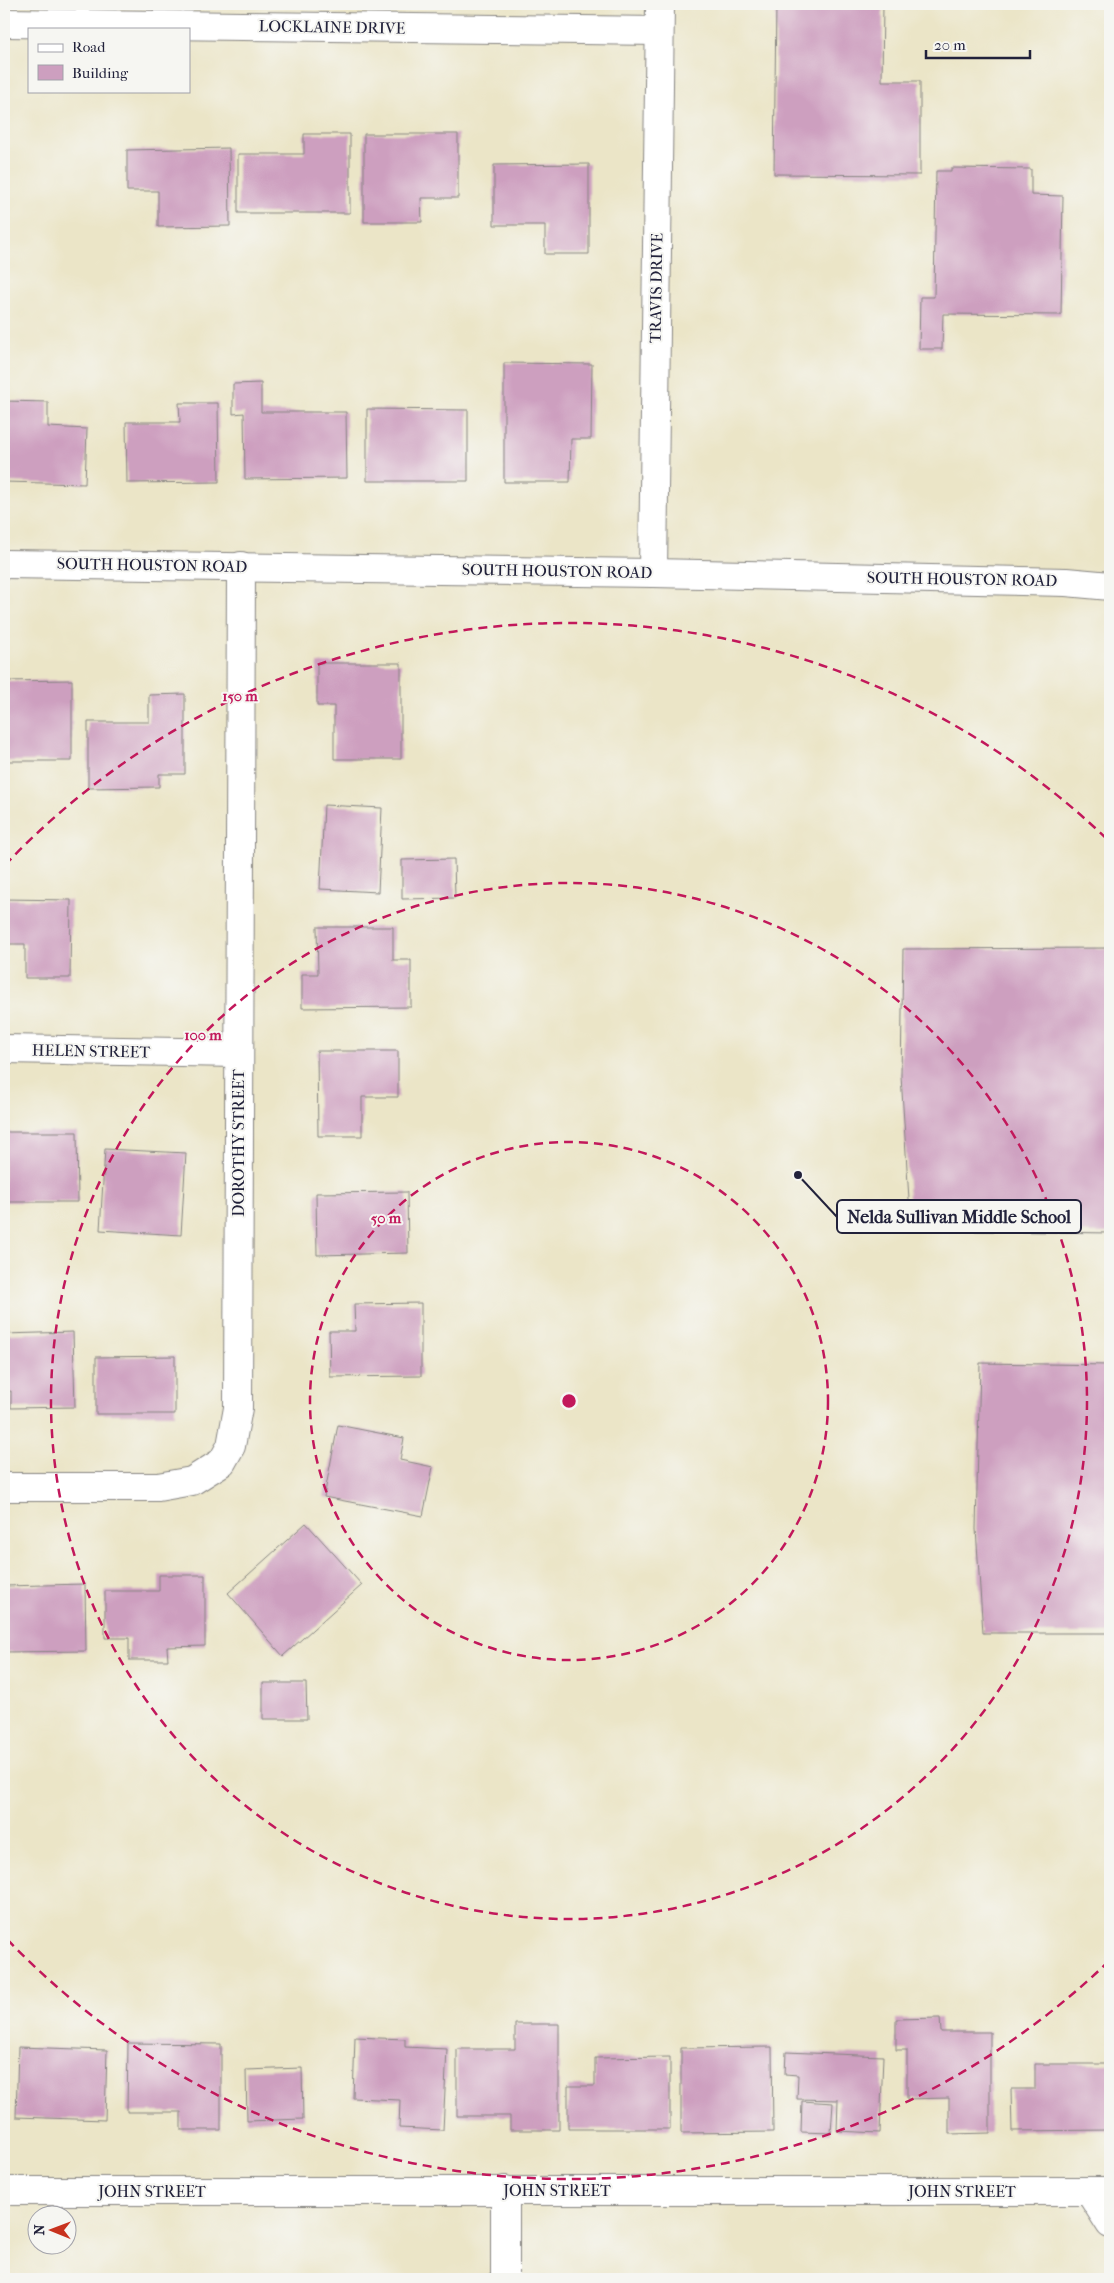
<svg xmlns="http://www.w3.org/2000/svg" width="1114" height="2283" viewBox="0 0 1114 2283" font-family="'IM FELL French Canon',serif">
  <rect width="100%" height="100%" fill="#f6f6f2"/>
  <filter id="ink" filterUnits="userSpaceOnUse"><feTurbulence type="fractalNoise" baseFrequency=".02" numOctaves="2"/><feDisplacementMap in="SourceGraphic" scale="10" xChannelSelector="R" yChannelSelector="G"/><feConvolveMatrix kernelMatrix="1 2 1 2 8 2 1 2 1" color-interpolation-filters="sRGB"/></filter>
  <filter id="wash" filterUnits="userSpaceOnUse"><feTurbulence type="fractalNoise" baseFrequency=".0096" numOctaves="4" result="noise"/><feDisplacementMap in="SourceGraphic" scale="20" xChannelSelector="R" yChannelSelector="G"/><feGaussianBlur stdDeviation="1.12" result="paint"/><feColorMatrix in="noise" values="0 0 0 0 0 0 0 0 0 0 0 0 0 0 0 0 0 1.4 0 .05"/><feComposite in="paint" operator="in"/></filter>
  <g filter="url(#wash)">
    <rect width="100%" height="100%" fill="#ebe5c7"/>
    <g id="blocks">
      <!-- building -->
      <g fill="#cd9fbf">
        <path d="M776,4H883L882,81H920V175L774,174Z"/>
        <path d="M304,134H350V213H238V154H304Z"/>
        <path d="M364,134H458V198H421L422,222H364Z"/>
        <path d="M229,148L230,226L158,227V191H127V150Z"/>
        <path d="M589,164V254H545V225H494V165Z"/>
        <path d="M951,168L1031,169V195L1063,196L1061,315L943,314L942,349H919L920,297H934L936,171H951Z"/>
        <path d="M504,363L592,364L591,439H571L570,482H504Z"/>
        <path d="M261,383V412H346L347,478L245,479L244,413L233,414V384Z"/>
        <path d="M4,401L48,402V427L87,429L85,484L4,482Z"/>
        <path d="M179,403H218L219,482L127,483L126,422H180Z"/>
        <path d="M367,409L468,410V481H367Z"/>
        <path d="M317,663H401V759H334V706H317Z"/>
        <path d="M72,680V761H4V681Z"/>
        <path d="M185,694V774H159V787L88,788V722H149V695Z"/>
        <path d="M324,805L382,808L378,892L320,889Z"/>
        <path d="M454,859L455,898L402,899V860Z"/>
        <path d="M4,899L71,900L70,978H25V944H4Z"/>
        <path d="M317,927H393V960H411V1007L302,1008V974H318Z"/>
        <path d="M1110,948V1233L911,1230L901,1076L903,949Z"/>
        <path d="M317,1051H398V1097H362V1136H318Z"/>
        <path d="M4,1132H77L78,1202H4Z"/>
        <path d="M105,1149L186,1153L181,1235L100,1230Z"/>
        <path d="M407,1192L408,1253L317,1255L316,1193Z"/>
        <path d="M421,1303V1376L330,1377L329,1331H355L354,1304Z"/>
        <path d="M73,1332L75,1407L11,1408V1391L4,1392V1334Z"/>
        <path d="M175,1356V1414H96V1357Z"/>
        <path d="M980,1363L1110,1365V1633H983L976,1529Z"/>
        <path d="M338,1425L404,1438L400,1460L433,1467L423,1516L324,1497Z"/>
        <path d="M306,1523L362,1585L283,1656L228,1593Z"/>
        <path d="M159,1575H205V1646L167,1647L168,1660H129V1638H105V1591H159Z"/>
        <path d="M85,1584L86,1651L4,1652V1586Z"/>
        <path d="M263,1683H306L307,1719H263Z"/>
        <path d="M940,2018L941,2032H990V2133L949,2134V2098L907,2099V2050H896V2019Z"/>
        <path d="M515,2024H559V2130H510V2116H457V2049H515Z"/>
        <path d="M355,2037L405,2039V2047L447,2049L443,2130L399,2128L400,2100L353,2098Z"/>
        <path d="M128,2043L221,2044V2130H181V2112H127Z"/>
        <path d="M18,2047L107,2050L105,2120L16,2117Z"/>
        <path d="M772,2047L773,2132L681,2133V2048Z"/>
        <path d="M786,2052L883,2056L880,2133L837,2131L838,2100L797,2099L798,2075L785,2074Z"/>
        <path d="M670,2057V2129H568V2086H595V2058Z"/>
        <path d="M1035,2064H1110V2130L1012,2131L1011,2089H1035Z"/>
        <path d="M302,2068L303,2119L247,2121L246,2070Z"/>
        <path d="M802,2101L833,2103L831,2133L801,2132Z"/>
      </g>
    </g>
  </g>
  <g filter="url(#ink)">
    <use href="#blocks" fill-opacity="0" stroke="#868481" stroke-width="1"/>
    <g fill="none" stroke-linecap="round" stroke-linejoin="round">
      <defs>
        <g id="minor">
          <path d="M4,23L659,31"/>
          <path d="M4,564L653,573L1066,582L1110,586"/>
          <path d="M653,573L660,4"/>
          <path d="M4,1049L239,1053"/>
          <path d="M4,1487H158L192,1481L222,1462L231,1446L238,1408L241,566"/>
          <path d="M505,2190V2279"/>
          <path d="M4,2191H1110"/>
          <path d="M1089,2191L1110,2224"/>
        </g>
      </defs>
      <!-- minor casing -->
      <use href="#minor" stroke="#868481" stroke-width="30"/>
      <!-- minor -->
      <use href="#minor" stroke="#fff" stroke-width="28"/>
    </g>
  </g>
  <!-- distance rings -->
  <g fill="none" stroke="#c2185b" stroke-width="2.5" stroke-dasharray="9 6">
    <circle cx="569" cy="1401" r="259"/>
    <circle cx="569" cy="1401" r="518"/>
    <path d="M1109 1961A778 778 0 0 1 5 1937M5 865A778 778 0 0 1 1109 841"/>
  </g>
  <g text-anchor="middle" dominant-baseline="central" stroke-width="4" stroke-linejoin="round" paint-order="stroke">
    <!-- street labels -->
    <g font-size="16" fill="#22223b" stroke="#f6f6f2">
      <text transform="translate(332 27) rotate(1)">LOCKLAINE DRIVE</text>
      <text transform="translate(656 288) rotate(-89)">TRAVIS DRIVE</text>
      <text transform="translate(152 565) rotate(1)">SOUTH HOUSTON ROAD</text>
      <text transform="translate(557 571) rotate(1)">SOUTH HOUSTON ROAD</text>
      <text transform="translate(962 579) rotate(1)">SOUTH HOUSTON ROAD</text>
      <text transform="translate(91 1051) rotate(1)">HELEN STREET</text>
      <text transform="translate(238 1143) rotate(-90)">DOROTHY STREET</text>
      <text x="557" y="2190">JOHN STREET</text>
      <text x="152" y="2191">JOHN STREET</text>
      <text x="962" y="2191">JOHN STREET</text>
    </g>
  </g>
  <circle cx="569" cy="1401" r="8" fill="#c2185b" stroke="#f6f6f2" stroke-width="2.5"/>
  <g font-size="15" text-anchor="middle" font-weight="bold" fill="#c2185b" stroke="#f6f6f2" stroke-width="4" stroke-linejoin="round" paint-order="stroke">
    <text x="240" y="701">150 m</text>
    <text x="203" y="1040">100 m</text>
    <text x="386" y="1223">50 m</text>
  </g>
  <!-- callouts -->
  <path fill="none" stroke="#22223b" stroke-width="2" d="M798 1175L837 1217"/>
  <circle fill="#22223b" stroke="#f6f6f2" stroke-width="2" cx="798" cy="1175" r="5"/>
  <rect fill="#f6f6f2" stroke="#22223b" stroke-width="2" x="837" y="1200" width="244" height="33" rx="5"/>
  <g font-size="18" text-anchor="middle" font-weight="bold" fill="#22223b">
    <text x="959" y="1223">Nelda Sullivan Middle School</text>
  </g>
  <!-- margin -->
  <rect width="1114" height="2283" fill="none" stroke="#f6f6f2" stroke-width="20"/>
  <!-- legend -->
  <rect x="28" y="28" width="162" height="65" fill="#f6f6f2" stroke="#a1a1a9"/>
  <rect x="38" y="44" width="25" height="8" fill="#ffffff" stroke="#a1a1a9"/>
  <text x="72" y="52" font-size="15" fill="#22223b">Road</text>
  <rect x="38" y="65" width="25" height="15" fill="#cd9fbf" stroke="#a1a1a9"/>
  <text x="72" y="78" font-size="15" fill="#22223b">Building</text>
  <!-- north arrow -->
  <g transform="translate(52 2230) rotate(271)"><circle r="24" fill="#f6f6f2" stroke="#a1a1a9"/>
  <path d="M0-4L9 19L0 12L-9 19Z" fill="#c8321e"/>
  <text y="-8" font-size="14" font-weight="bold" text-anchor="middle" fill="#22223b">N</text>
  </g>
  <!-- scale -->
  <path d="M926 50v8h104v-8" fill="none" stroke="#22223b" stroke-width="2.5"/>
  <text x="934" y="50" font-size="15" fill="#22223b" stroke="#f6f6f2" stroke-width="4" paint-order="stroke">20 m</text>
</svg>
